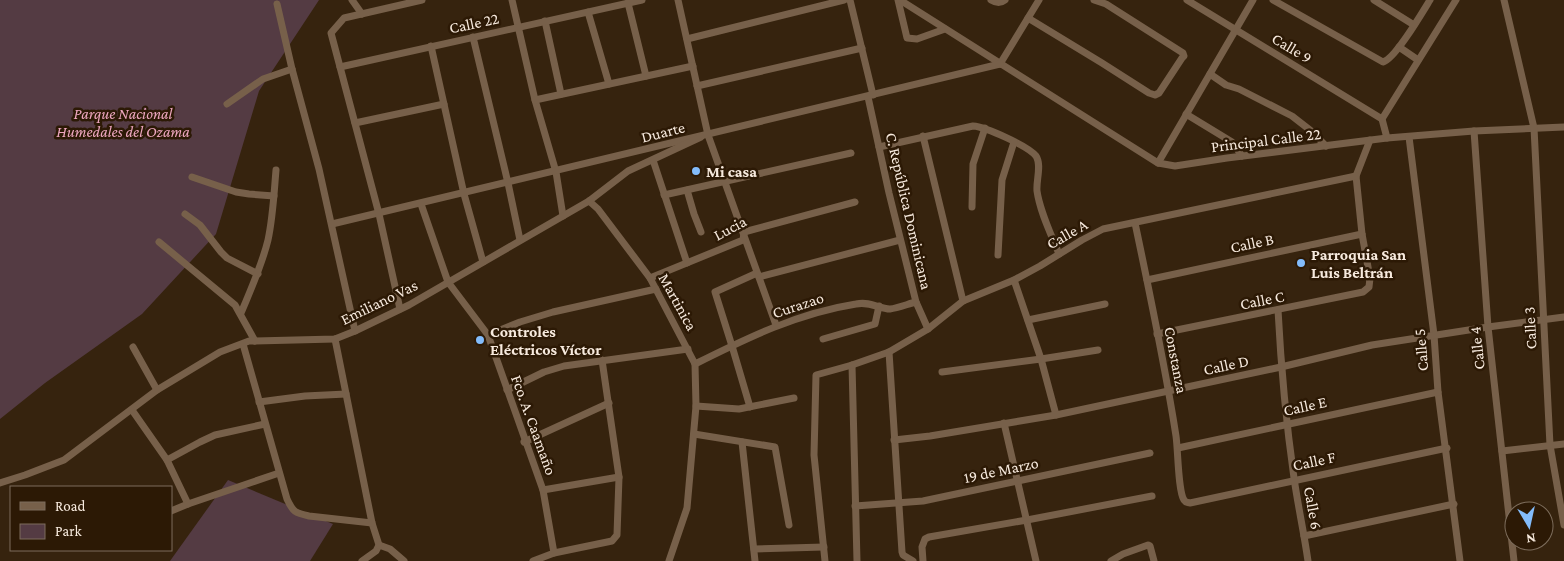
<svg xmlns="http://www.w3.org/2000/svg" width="1564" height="561" viewBox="0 0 1564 561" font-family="'Crimson Pro',serif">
  <rect width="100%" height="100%" fill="#36230e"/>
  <!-- green -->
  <g fill="#543b43">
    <path d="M0,0H319L259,91L216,234L142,314L45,383L0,419Z"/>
    <path d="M228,480L333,524L310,561H170Z"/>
  </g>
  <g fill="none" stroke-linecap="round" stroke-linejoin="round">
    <!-- minor -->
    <g stroke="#77604a" stroke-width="7">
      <path d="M352,0L362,14"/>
      <path d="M512,0L535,100L556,172L563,216"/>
      <path d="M678,0L708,135L776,325"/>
      <path d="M850,0L873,95"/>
      <path d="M898,0L907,38L917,39L945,29"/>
      <path d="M900,0L1158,163L1175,166L1227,158L1387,138L1474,131L1564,127"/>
      <path d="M991,0C996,3 1000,4 1005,0"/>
      <path d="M1187,0L1382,119"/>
      <path d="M1273,0L1383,62C1395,59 1422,13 1430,0"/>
      <path d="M1374,0L1414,25"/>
      <path d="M1504,0L1534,128L1550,445L1564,525"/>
      <path d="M628,3L646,76"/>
      <path d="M277,4L292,69L319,169L355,331"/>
      <path d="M588,12L609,84"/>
      <path d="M1028,18L1102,63L1149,93L1155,95L1159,93L1182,58L1184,56L1183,53L1106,4L1094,0"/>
      <path d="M545,21L561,94"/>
      <path d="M473,37L508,183L520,240"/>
      <path d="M687,39L844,0"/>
      <path d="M431,46L464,194L483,262"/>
      <path d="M1399,47L1418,60"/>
      <path d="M1000,64L1039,0"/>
      <path d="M340,67L642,0"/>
      <path d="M1210,74L1226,85L1239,89L1292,116L1310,130L1326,146"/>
      <path d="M697,86L862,48"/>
      <path d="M868,97L889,193L916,302L928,329"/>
      <path d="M535,100L693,66"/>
      <path d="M227,104L263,79L292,69"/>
      <path d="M1186,114L1232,142L1242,156"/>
      <path d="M355,123L444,104"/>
      <path d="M1474,131L1488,327L1514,561"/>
      <path d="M923,136L963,301"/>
      <path d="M1409,137L1434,335L1438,392L1460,561"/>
      <path d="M1387,138L1382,119L1456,0"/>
      <path d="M879,147L973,126C986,127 1028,146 1036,156C1042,165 1036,180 1037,191C1040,212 1051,234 1059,254"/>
      <path d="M653,160L687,263"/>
      <path d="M1158,163L1253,0"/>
      <path d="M192,177L236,192L249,194L274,196"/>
      <path d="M687,190L694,214L701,232"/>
      <path d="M664,195L851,153"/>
      <path d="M589,201L598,209L650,278L695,364L696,406L687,508L669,561"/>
      <path d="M421,204L448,282L488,335L543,490L554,553"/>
      <path d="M972,207L973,164L985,128"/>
      <path d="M185,214L200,225L221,252L227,258L258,274"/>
      <path d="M1135,223C1150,294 1165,365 1176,436C1178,449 1178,491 1184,500C1186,503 1187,502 1190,503L1447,448"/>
      <path d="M332,224L1000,64"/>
      <path d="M744,232L855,202"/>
      <path d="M159,242L235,305L255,341"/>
      <path d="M998,255L1002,180L1014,142"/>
      <path d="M759,277L900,240"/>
      <path d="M650,278L743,240L744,233"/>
      <path d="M1014,280L1041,359L1056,415"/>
      <path d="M1147,280L1362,234"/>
      <path d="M400,309L379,214L331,33L344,18L422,0"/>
      <path d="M1278,310C1281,367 1286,422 1294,478C1298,506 1304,533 1308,561"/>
      <path d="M241,313C251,289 262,265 268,240C273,217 274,193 276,170"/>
      <path d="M1028,320L1105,304"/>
      <path d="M1157,334L1363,292L1369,287L1370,278L1362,234L1356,176L1370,140"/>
      <path d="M488,335L520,322L553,312L656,289"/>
      <path d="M335,339L372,523L379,545L376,551L362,561"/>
      <path d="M823,339L875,324L879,306"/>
      <path d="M243,344L287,499C293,512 295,513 309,516L372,523"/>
      <path d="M133,347L157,390"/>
      <path d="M889,352L902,552L903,555L913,561"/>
      <path d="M695,364C747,338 798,313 856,304C871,301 879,309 890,309C898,308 908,304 916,302"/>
      <path d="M852,365L857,561"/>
      <path d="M942,372L1041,359L1098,350"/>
      <path d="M507,390L544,372L564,366L688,349"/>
      <path d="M259,402L305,396L346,394"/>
      <path d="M696,406L739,409L794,398"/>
      <path d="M750,407L732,346L715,292L757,273"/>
      <path d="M132,410L167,460L188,504L171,511"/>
      <path d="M1004,423L1036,561"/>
      <path d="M694,434L775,447L789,525"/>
      <path d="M894,440L930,436L1056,415L1281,367L1372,345L1488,327L1564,317"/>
      <path d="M524,442L609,403"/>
      <path d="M742,442L755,561"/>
      <path d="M1178,448L1438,392"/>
      <path d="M1502,451L1564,444"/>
      <path d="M167,460L200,442L215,435L265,424"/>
      <path d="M0,483L25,475L64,460L157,390L220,352L249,341H255L335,339L355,331L409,305L589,201L628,171L701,137"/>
      <path d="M543,490L619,477"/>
      <path d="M188,504L279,473"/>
      <path d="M855,506L923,501L1150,453"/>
      <path d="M1304,536L1454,504"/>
      <path d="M379,545L390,549L404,561"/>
      <path d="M754,549L824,547"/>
      <path d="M533,561L554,553L612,541L617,535L619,477L602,360"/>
      <path d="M825,561L814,455L816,375L852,365L889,352L928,329L963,301L1014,280L1040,266L1082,240L1103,229L1356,176"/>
      <path d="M923,561L922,547L925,539L929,537L1027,520L1152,496"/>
      <path d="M1111,561L1123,554L1148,545L1150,546L1154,561"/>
    </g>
  </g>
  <!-- markers -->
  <g fill="#83bcfb" stroke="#2c1905" stroke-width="2">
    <circle cx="696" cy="171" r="5"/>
    <circle cx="1301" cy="263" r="5"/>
    <circle cx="480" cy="340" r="5"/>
  </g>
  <g text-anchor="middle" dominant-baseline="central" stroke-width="5" stroke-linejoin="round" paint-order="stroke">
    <!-- street labels -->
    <g font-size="16" fill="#f7eade" stroke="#2c1905">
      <text transform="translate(474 23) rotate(-12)">Calle 22</text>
      <text transform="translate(1292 48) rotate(31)">Calle 9</text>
      <text transform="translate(663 132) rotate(-14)">Duarte</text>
      <text transform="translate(1266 140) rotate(-7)">Principal Calle 22</text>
      <text transform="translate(909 211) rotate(77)">C. República Dominicana</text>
      <text transform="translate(730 228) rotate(-28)">Lucia</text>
      <text transform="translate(1067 234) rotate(-30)">Calle A</text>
      <text transform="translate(1252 243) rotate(-12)">Calle B</text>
      <text transform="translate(1262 300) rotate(-11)">Calle C</text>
      <text transform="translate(379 302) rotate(-26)">Emiliano Vas</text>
      <text transform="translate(678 302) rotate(61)">Martinica</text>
      <text transform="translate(798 305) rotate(-18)">Curazao</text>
      <text transform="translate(1530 328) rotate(-93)">Calle 3</text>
      <text transform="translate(1477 348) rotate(-96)">Calle 4</text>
      <text transform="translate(1421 350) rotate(-95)">Calle 5</text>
      <text transform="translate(1176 360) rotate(79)">Constanza</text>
      <text transform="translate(1226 365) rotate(-12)">Calle D</text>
      <text transform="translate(1305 406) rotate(-12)">Calle E</text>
      <text transform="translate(534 425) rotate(70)">Fco. A. Caamaño</text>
      <text transform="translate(1314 461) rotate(-12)">Calle F</text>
      <text transform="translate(1001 470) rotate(-12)">19 de Marzo</text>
      <text transform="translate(1313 508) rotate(80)">Calle 6</text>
    </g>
    <!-- park labels -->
    <g font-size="16" font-style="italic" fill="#eda6bf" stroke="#2c1905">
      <text x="123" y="113">Parque Nacional<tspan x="123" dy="18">Humedales del Ozama</tspan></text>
    </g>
    <!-- poi labels -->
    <g font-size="16" font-weight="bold" fill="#f7eade" stroke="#2c1905" text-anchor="start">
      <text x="706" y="171">Mi casa</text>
      <text x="1311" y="254">Parroquia San<tspan x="1311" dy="18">Luis Beltrán</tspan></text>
      <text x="490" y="331">Controles<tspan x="490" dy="18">Eléctricos Víctor</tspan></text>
    </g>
  </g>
  <!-- legend -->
  <rect x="10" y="486" width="162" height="65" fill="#2c1905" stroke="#7d6d5c"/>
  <rect x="20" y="502" width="25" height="8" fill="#77604a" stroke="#7d6d5c"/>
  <text x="55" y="511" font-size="15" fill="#f7eade">Road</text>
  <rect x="20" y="524" width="25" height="15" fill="#543b43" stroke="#7d6d5c"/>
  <text x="55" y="536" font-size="15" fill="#f7eade">Park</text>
  <!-- north arrow -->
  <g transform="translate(1529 526) rotate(171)"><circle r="24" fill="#2c1905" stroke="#7d6d5c"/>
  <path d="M0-4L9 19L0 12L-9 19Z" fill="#83bcfb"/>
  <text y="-8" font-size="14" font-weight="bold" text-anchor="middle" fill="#f7eade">N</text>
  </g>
</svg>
